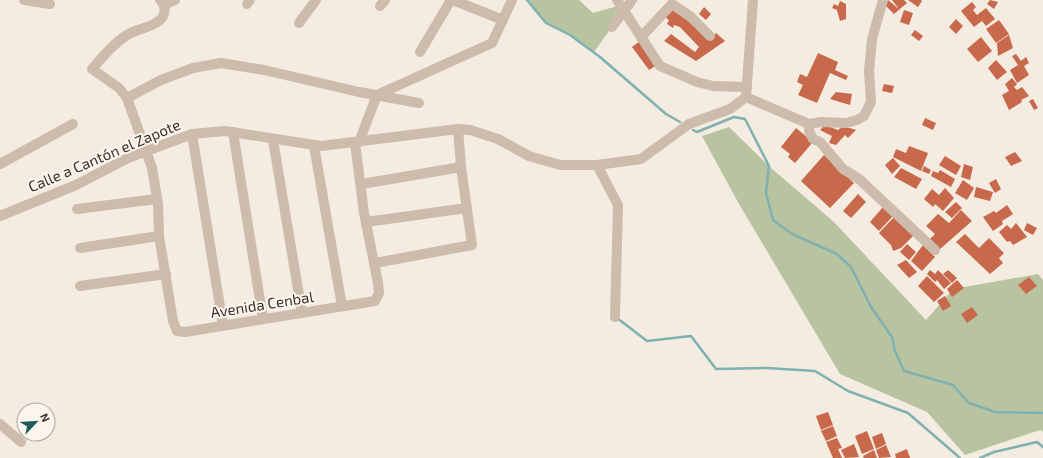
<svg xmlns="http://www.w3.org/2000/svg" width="1043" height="458" viewBox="0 0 1043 458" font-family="'Exo 2',sans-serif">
  <rect width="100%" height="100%" fill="#f4ebe1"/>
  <!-- green -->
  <g fill="#b8c4a0">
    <path d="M527,0H579L593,13L621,5L624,10L594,52L570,35L544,21Z"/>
    <path d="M729,127L771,168L834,222L926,320L953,289L1038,274L1043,280V432L1040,430L965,455L927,412L840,374L739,204L702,136Z"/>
  </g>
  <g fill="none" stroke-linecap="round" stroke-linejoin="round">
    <!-- stream -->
    <g stroke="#7fb0b2" stroke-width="2.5">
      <path d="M527,0L546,23L570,35L600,57L666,114L680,122"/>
      <path d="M693,130L697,132L734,117L745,119L769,166L766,193L773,220L792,234L837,254L851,267L871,307L892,337L895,351L904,371L953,385L969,403L995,412L1043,413"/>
      <path d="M617,318L647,341L691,336L716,369L766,368L815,371L848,391L908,413L960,458"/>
      <path d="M980,458L994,452L1037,442L1043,447"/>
    </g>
  </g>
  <!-- building -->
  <g fill="#c8694b">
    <path d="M888,0L899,9L892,0H904L907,3L894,14L884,4Z"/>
    <path d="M908,0H921L922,1L918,7Z"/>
    <path d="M990,0L998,2L994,9L987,4Z"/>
    <path d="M840,1L846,4V19L840,21L837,10L832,8L834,4L838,6Z"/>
    <path d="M972,2L976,7L973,10L977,15L986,8L995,19L986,26L982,21L974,27L961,11Z"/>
    <path d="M704,7L711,14L706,20L699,14Z"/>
    <path d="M673,8L710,40L716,33L725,41L696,61L664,41L671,34L695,52L699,47L680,27L674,25L673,28L667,24L669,20L665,17Z"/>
    <path d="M904,10L913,13L909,25L900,22Z"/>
    <path d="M956,19L963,26L956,34L949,27Z"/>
    <path d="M999,20L1009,34L996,43L986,29Z"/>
    <path d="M915,30L923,36L919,41L911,35Z"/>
    <path d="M1009,35L1013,48L998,56L997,43Z"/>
    <path d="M981,37L992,51L978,62L967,49Z"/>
    <path d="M640,41L657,65L649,70L632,47Z"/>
    <path d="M818,53L838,62L835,70L848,76L846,80L830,73L817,103L798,95L803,85L797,82L800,74L807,77Z"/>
    <path d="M1016,54L1021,61L1026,57L1029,63L1024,66L1029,75L1017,83L1010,70L1018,65L1012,56Z"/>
    <path d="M996,60L1007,72L997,80L988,68Z"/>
    <path d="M1012,78L1017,84L1014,87L1017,90L1022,87L1029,96L1021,100L1022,102L1009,110L1002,95L1009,91L1005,84Z"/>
    <path d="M884,84L894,86L892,93L882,91Z"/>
    <path d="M836,92L852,94L850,105L830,99Z"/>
    <path d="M1033,99L1038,108L1034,110L1029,101Z"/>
    <path d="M925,118L936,123L933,130L922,125Z"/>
    <path d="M825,125L838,130L843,126L856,130L848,138L845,135L836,145L829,143L832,136L820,130Z"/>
    <path d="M796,128L813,142L795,163L788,157L790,154L781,147Z"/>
    <path d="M909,146L928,153L921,171L893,157L896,149L906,153Z"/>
    <path d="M1015,152L1022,161L1011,166L1005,157Z"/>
    <path d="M824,155L854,183L830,208L801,181Z"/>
    <path d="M945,156L961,166L956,175L939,165Z"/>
    <path d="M893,158L900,166L892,174L885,165Z"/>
    <path d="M964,164L973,167L970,180L961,177Z"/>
    <path d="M924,166L931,170L929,174L922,171Z"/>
    <path d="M901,168L922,179L916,189L894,177Z"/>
    <path d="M940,170L955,179L951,187L931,176L933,171L938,173Z"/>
    <path d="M996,179L1001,189L995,193L989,183Z"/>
    <path d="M963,180L974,188L967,200L955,193Z"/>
    <path d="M976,187L993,192L990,201L974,197Z"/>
    <path d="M945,188L954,198L943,211L935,204L933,207L924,199L932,189L939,195Z"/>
    <path d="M858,194L866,202L851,218L843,211Z"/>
    <path d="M956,202L962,208L952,218L945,212Z"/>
    <path d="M1007,205L1013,214L1002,221L1003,224L993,231L983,217L994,211L996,213Z"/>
    <path d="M883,207L893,216L879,231L870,222Z"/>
    <path d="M961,210L972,221L939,250L929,240L935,234L926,226L938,214L949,223Z"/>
    <path d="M895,216L914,235L901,248L893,251L891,245L879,233Z"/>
    <path d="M1016,223L1027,237L1013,245L1010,241L1007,242L999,232L1007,225L1011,229Z"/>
    <path d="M1027,223L1037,228L1033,235L1024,230Z"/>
    <path d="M965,234L979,248L989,238L1004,253L999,258L1003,263L990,274L956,242Z"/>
    <path d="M907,244L916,252L909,260L900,252Z"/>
    <path d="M923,245L935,257L922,271L911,261Z"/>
    <path d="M906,260L917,272L909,278L897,265Z"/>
    <path d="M930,270L935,274L938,270L951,283L944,289L937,280L935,282L927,274Z"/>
    <path d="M948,270L957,278L952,283L943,274Z"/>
    <path d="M927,276L944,293L934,302L918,286Z"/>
    <path d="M1029,277L1037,286L1026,294L1018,285Z"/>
    <path d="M957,280L964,288L952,297L947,289Z"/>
    <path d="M945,296L951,306L943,311L937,301Z"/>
    <path d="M972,307L978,315L967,323L961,314Z"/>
    <path d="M828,412L833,425L821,430L816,416Z"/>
    <path d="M833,426L837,436L826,441L821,431Z"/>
    <path d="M867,431L874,449L862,454L855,436Z"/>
    <path d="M882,433L886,444L876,449L872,437Z"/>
    <path d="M837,438L842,448L838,449L842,458H833L826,442Z"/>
    <path d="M854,444L859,457L845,458L841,450Z"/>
    <path d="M886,445L891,457L879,458L876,450Z"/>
    <path d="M907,449L910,458H896L895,454Z"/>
    <path d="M874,450L877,458H864L863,456Z"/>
  </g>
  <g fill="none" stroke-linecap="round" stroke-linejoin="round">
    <!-- minor -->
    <g stroke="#cdbbac" stroke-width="10">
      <path d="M24,0L50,4"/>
      <path d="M160,0L164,5C165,10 165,15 161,19C153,27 142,28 133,32C118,38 102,57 92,69L119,88L127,98L152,168L158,204L159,236L173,321L177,331L185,332L375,301L379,293L378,283L364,213L355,143"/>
      <path d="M453,0L503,20"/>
      <path d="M617,0L660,66L697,82L713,86L747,87"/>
      <path d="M247,4L250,0"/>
      <path d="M164,5L175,0"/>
      <path d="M380,6L385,0"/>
      <path d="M299,23L316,0"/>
      <path d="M612,27L632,0"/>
      <path d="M641,37L672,4L691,17L710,36"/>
      <path d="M420,52L451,0"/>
      <path d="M746,97L809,124L821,122L846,123L857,120L864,116L871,102L869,71L872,39L883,0"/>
      <path d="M127,98L161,80L193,68L221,63L264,70L359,92L419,103"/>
      <path d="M809,124V131L813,139L820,142L843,169L858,178L935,250"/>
      <path d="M233,132L263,319"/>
      <path d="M192,134L223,325"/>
      <path d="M273,140L302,313"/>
      <path d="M359,142L377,95L492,43L512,0"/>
      <path d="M314,146L342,306"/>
      <path d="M0,164L73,124"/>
      <path d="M597,165L618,205L615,317"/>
      <path d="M362,184L461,167"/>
      <path d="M77,209L157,199"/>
      <path d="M0,216L76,185L128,158L192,134L225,131L321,146L458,129L470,130L498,139L529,156L560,165H597L641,159L689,124L730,109L746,97L753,0"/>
      <path d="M366,222L467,208"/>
      <path d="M80,248L159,236"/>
      <path d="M375,263L472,245L461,167L458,129"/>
      <path d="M80,286L166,274"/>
      <path d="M0,424L21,442"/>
    </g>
  </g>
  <g text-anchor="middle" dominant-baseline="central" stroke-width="4" stroke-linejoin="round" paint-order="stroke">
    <!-- street labels -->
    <g font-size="15" fill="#3b302b" stroke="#fbf5ee">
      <text transform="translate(104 155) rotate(-23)">Calle a Cantón el Zapote</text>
      <text transform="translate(262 304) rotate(-9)">Avenida Cenbal</text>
    </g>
  </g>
  <!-- north arrow -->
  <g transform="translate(36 422) rotate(65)"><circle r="19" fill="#fbf5ee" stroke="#aea6a0"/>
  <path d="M0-3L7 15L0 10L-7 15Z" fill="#1f5a5e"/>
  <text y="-6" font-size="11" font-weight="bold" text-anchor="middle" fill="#3b302b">N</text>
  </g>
</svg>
